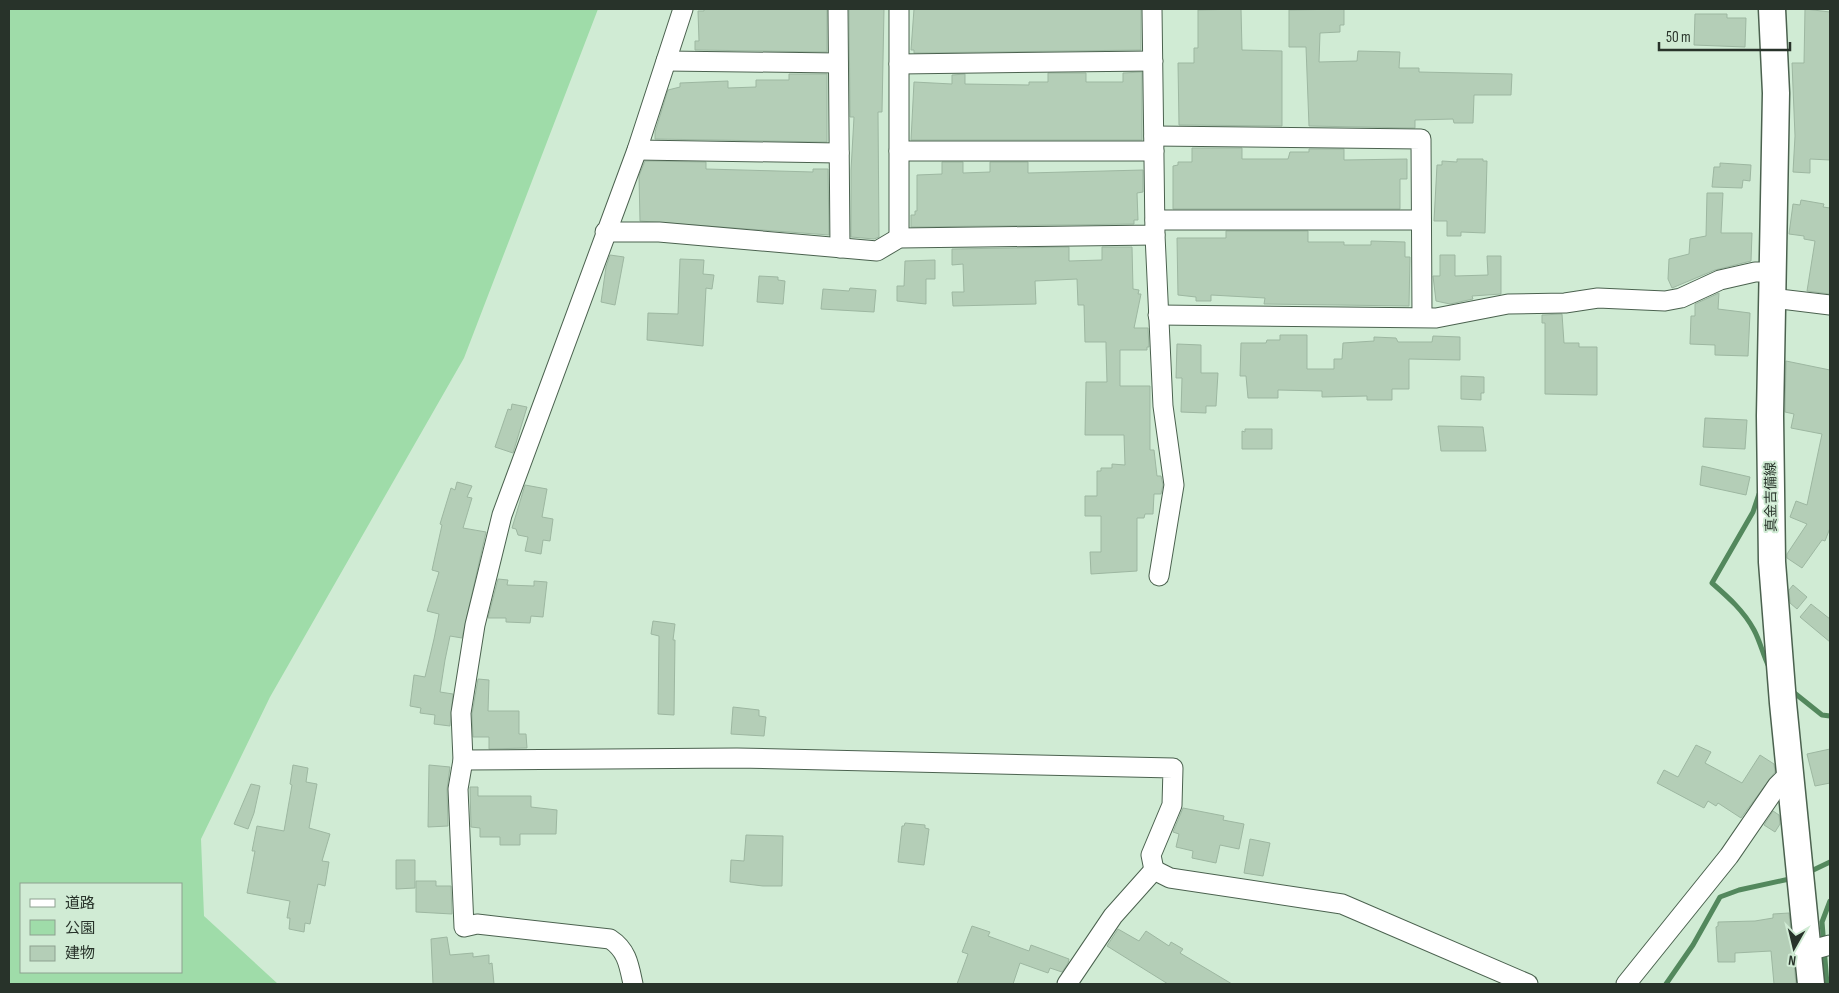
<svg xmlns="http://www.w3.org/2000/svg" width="1839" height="993" viewBox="0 0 1839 993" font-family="'Sofia Sans Condensed','Noto Sans JP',sans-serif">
  <rect width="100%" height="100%" fill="#d0ebd4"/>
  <!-- green -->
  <path fill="#9fdca9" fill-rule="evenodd" d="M9,9H598L464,358L270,697L201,839L204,916L278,984H9ZM21,884H181V972H21Z"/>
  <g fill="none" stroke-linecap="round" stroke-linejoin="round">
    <!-- stream -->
    <g stroke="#53885d" stroke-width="5">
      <path d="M1759,494L1753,512L1712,583C1728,597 1744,611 1754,630C1760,641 1763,655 1769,667"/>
      <path d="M1792,691L1822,715L1830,716"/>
      <path d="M1807,873L1830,862"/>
      <path d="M1666,984L1693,945L1720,897L1739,890L1794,878"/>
      <path d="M1827,984L1822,922L1830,901"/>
    </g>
  </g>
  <!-- building -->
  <g fill="#b4ceb7" stroke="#9db7a1">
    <path d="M704,9H827V52L695,50V41H699L698,11H704Z"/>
    <path d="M849,9H884L882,112H878L879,237L874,239L851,237V170L854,117H850Z"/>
    <path d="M914,9H1141V50L914,53V50H911Z"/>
    <path d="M1241,9L1242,50L1282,51V126L1179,125L1178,63H1194V48H1198V10Z"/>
    <path d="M1344,9V25H1340V32L1320,33L1319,62L1357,61L1358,51L1400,52L1399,68H1419V72L1512,74L1511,95H1474L1473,123H1454L1453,119L1415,120V128L1309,126L1306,47H1289V10Z"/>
    <path d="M1805,9L1830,12V160L1810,159V173L1793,172L1795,136L1792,63H1804Z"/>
    <path d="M1695,14H1727V18H1746L1745,47L1694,45Z"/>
    <path d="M1142,72V140H911L914,82L952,84V75L965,74V84L1029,85V82H1048V73H1086V82H1123V73Z"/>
    <path d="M789,74H827V142L655,139V132L668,90L680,87V83L728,81V88L756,87V80H789Z"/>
    <path d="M1192,148H1242V159H1288L1290,152H1309V149H1344V160L1407,159V179H1400V209H1173V166L1178,165V162H1192Z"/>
    <path d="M1457,159H1483V161H1487L1485,233L1461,232V236H1447V221H1434L1437,165H1442V161L1457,162Z"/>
    <path d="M645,161L706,162V169L813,172V169H828L829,235L640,221L639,176Z"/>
    <path d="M942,162H963V173L990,172V162H1028V173L1143,170V192L1137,193L1138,220H1134V224L911,227V215H915V211H917V175L942,174Z"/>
    <path d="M1720,163L1751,165L1750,181L1743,180L1742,188L1712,187L1714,167H1720Z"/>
    <path d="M1707,193H1723L1721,233H1752L1751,261L1715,270L1672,288L1668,279L1669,259L1689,254L1690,239L1706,236Z"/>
    <path d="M1801,200L1824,204L1823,207L1830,208V294L1807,291L1815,241L1804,239V236L1789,234L1793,204L1800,205Z"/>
    <path d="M1226,231H1308V242H1344V245H1371V241L1405,242V257H1410L1409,306L1264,304L1265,298L1211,295V301H1196V297L1178,295L1177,238H1226Z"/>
    <path d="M1069,247V261L1102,260V247H1132L1133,289L1139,290L1138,294H1141L1134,328H1148L1149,347H1147V350H1120V386H1150V450H1154L1157,476H1161L1163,485L1161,494H1154L1153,514H1145L1144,518H1137V571L1091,574L1090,552H1101V516H1085V496H1097V471H1101V468H1112V464L1125,465L1124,435H1085L1086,382H1107L1106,347V342H1085L1084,305H1078L1077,279L1035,281L1036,304L953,306L952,292H964L963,264L952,265V249Z"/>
    <path d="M610,255L624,257L615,305L601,302L606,267Z"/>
    <path d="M1440,255H1455V276L1488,275L1487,256H1501V294L1472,296L1473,299L1450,304L1436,301L1433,276H1440Z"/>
    <path d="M680,259L704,260L703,274L714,275L712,289L706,288L703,346L647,340L648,313L678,314Z"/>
    <path d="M935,260V279H926V304L897,301V286H904L905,261Z"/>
    <path d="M759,276L778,277V280L785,281L783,304L757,302Z"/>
    <path d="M850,288L876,290L874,312L821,309L823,289L849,291Z"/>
    <path d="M1719,293L1718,309L1750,313L1748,356L1715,355V345L1690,344L1691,316H1695V304Z"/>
    <path d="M1562,314L1564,343H1579V347H1597V395L1545,394V323H1542V315Z"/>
    <path d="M1280,335H1307V369H1334V359H1342L1343,343L1374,341V337L1396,338L1398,342H1432L1433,336L1460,337V360L1409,359V389H1392V400H1367V396L1322,397V391L1278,390V398H1248L1246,376H1240L1241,343H1266L1267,340H1280Z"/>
    <path d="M1177,344L1201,345V373H1218L1216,406H1206V413L1181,412L1182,378H1176Z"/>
    <path d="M1786,361L1830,370V528L1825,541L1822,540L1802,568L1787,558V554L1807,524L1790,517L1796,501L1807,505L1822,434L1791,428L1794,414L1785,412Z"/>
    <path d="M1461,376L1484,377V393H1481V400L1461,399Z"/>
    <path d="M512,404L527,407L513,453L495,447L508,409L511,410Z"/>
    <path d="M1705,418L1747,420L1745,449L1703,447Z"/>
    <path d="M1438,426L1483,427L1486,451H1441Z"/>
    <path d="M1245,429H1272V449H1242V431L1245,432Z"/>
    <path d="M1702,466L1750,477L1746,495L1700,485Z"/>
    <path d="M457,482L472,486L467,497L472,498L463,528L486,532L462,638L450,636L445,660L440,692L453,694L450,726L434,724L435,715L420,713L421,708L410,706L414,675L425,677L434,639L439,614L427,611L439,572L432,570L442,525L440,524L451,488L455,490Z"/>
    <path d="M525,485L547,489L542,517L553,519L550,541L543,540L541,554L525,551L528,537L518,535L516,529L512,528Z"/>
    <path d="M498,579L508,580L507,585L534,586V581L547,582L543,617L531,616L530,623L506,622V618H488Z"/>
    <path d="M1793,585L1807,597L1797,609L1790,603L1789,590Z"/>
    <path d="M1811,604L1830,619V642L1800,617Z"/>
    <path d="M653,621L675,624L673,640H675L674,715L658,714L659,636L651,634Z"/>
    <path d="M478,679L489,680L488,711H519V734H526L527,748L489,749V737H473L472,714Z"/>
    <path d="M733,707L759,710V716L766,717L764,736L731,734Z"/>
    <path d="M1696,745L1711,752L1705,763L1742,783L1760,755L1774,764L1775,772L1741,818L1718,803L1716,806L1708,801L1704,808L1657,783L1664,770L1678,777Z"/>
    <path d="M1830,749V783L1815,786L1807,754Z"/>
    <path d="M293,765L308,768L306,782L317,784L309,828L330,834L322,861L329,862L325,886L318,884L310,924L305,923L304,932L289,929L290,918H287L290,901L247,893L255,851H252L257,826L284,831L292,785L290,784Z"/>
    <path d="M429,765L450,767L447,789L448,826L428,827Z"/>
    <path d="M251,784L260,786L254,813L248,829L234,824Z"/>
    <path d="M470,787H478V796H531V807L557,810L556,834H520V845H500V837H480V828L471,827Z"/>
    <path d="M1183,808L1224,816L1223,820L1244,824L1239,849L1220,845L1216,863L1192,858L1193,851L1176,847L1179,834L1173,832Z"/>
    <path d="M1773,811L1779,815L1780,824L1775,832L1764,825Z"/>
    <path d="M905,823L925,825V828L929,829L924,865L898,862L902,826H904Z"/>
    <path d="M746,835L783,836L782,886H763L730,882L731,860L744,861Z"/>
    <path d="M1250,839L1270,843L1263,876L1244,873Z"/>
    <path d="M396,860H415V888L396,889Z"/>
    <path d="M416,881H436V886H451L452,914L416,912Z"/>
    <path d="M1789,913L1796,984H1774L1771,951L1735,953V962H1718L1716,927L1718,926V922L1755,921L1773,918V914Z"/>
    <path d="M972,926L990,932L988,936L1029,951L1031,945L1069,959L1068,963L1062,972L1050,968L1048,973L1020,963L1013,984H957L968,954L962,952Z"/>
    <path d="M1118,929L1139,941L1146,931L1169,946L1171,942L1183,949L1180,953L1232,984H1168L1107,946Z"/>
    <path d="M447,937L450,955L473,953V957L489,955V964L492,963L494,984H433L431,939Z"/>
  </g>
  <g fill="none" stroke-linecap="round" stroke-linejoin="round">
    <defs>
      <g id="minor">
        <path d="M838,9L840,248"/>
        <path d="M666,61L838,63"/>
        <path d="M899,64L1153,61"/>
        <path d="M1154,136L1421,139L1422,316"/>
        <path d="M637,150L839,153"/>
        <path d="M899,151H1154"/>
        <path d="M1155,220H1421"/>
        <path d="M605,232H659L877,251L899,238L1155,235L1152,9"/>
        <path d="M1155,235L1163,406L1174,485L1159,576"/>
        <path d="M899,238V9"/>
        <path d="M1772,298L1830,305"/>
        <path d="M1158,315L1436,318L1508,304L1565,303L1598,298L1665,301L1681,298L1720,280L1755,272H1773"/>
        <path d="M463,760L737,758L1173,768L1172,805L1151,855L1154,870"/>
        <path d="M1154,870L1170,878L1342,904L1528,984"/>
        <path d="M1808,951L1830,945"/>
        <path d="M633,984C629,965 627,950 610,939L477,924L464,927L458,789L463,760L461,713L475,625L502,515L637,150L683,9"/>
        <path d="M1067,984L1113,916L1154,870"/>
        <path d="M1626,984L1729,856L1777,786L1791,772"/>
      </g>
      <path id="secondary" d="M1772,9L1776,93L1770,416L1772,562L1783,703L1811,984"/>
    </defs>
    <!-- minor casing -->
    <use href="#minor" stroke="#4b624f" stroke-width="21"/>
    <!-- secondary casing -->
    <use href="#secondary" stroke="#4b624f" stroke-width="29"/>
    <!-- minor -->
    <use href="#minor" stroke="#fff" stroke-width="19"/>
    <!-- secondary -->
    <use href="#secondary" stroke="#fff" stroke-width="26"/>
  </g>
  <g text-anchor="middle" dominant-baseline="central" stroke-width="4" stroke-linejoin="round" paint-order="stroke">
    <!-- street labels -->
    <g font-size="14" fill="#28332a" stroke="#d0ebd4">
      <text transform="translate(1771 497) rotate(-91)">真金吉備線</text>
    </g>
  </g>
  <!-- border -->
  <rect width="1839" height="993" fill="none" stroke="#28332a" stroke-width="20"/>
  <!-- legend -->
  <rect x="20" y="883" width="162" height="90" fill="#d0ebd4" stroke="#8da190"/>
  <rect x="30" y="899" width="25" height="8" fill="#ffffff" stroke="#8da190"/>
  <text x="65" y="908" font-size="15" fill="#28332a">道路</text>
  <rect x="30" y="920" width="25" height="15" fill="#9fdca9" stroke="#8da190"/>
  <text x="65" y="933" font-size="15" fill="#28332a">公園</text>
  <rect x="30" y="946" width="25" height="15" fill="#b4ceb7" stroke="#8da190"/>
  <text x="65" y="958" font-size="15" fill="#28332a">建物</text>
  <!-- north arrow -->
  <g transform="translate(1794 948) rotate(188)" stroke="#d0ebd4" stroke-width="4" paint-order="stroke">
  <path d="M0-4L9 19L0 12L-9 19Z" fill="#28332a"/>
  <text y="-8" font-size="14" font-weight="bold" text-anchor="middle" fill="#28332a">N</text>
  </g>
  <!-- scale -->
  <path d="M1659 42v8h131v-8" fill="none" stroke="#28332a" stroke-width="2.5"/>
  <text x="1666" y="42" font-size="15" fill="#28332a" stroke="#d0ebd4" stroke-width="4" paint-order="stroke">50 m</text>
</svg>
